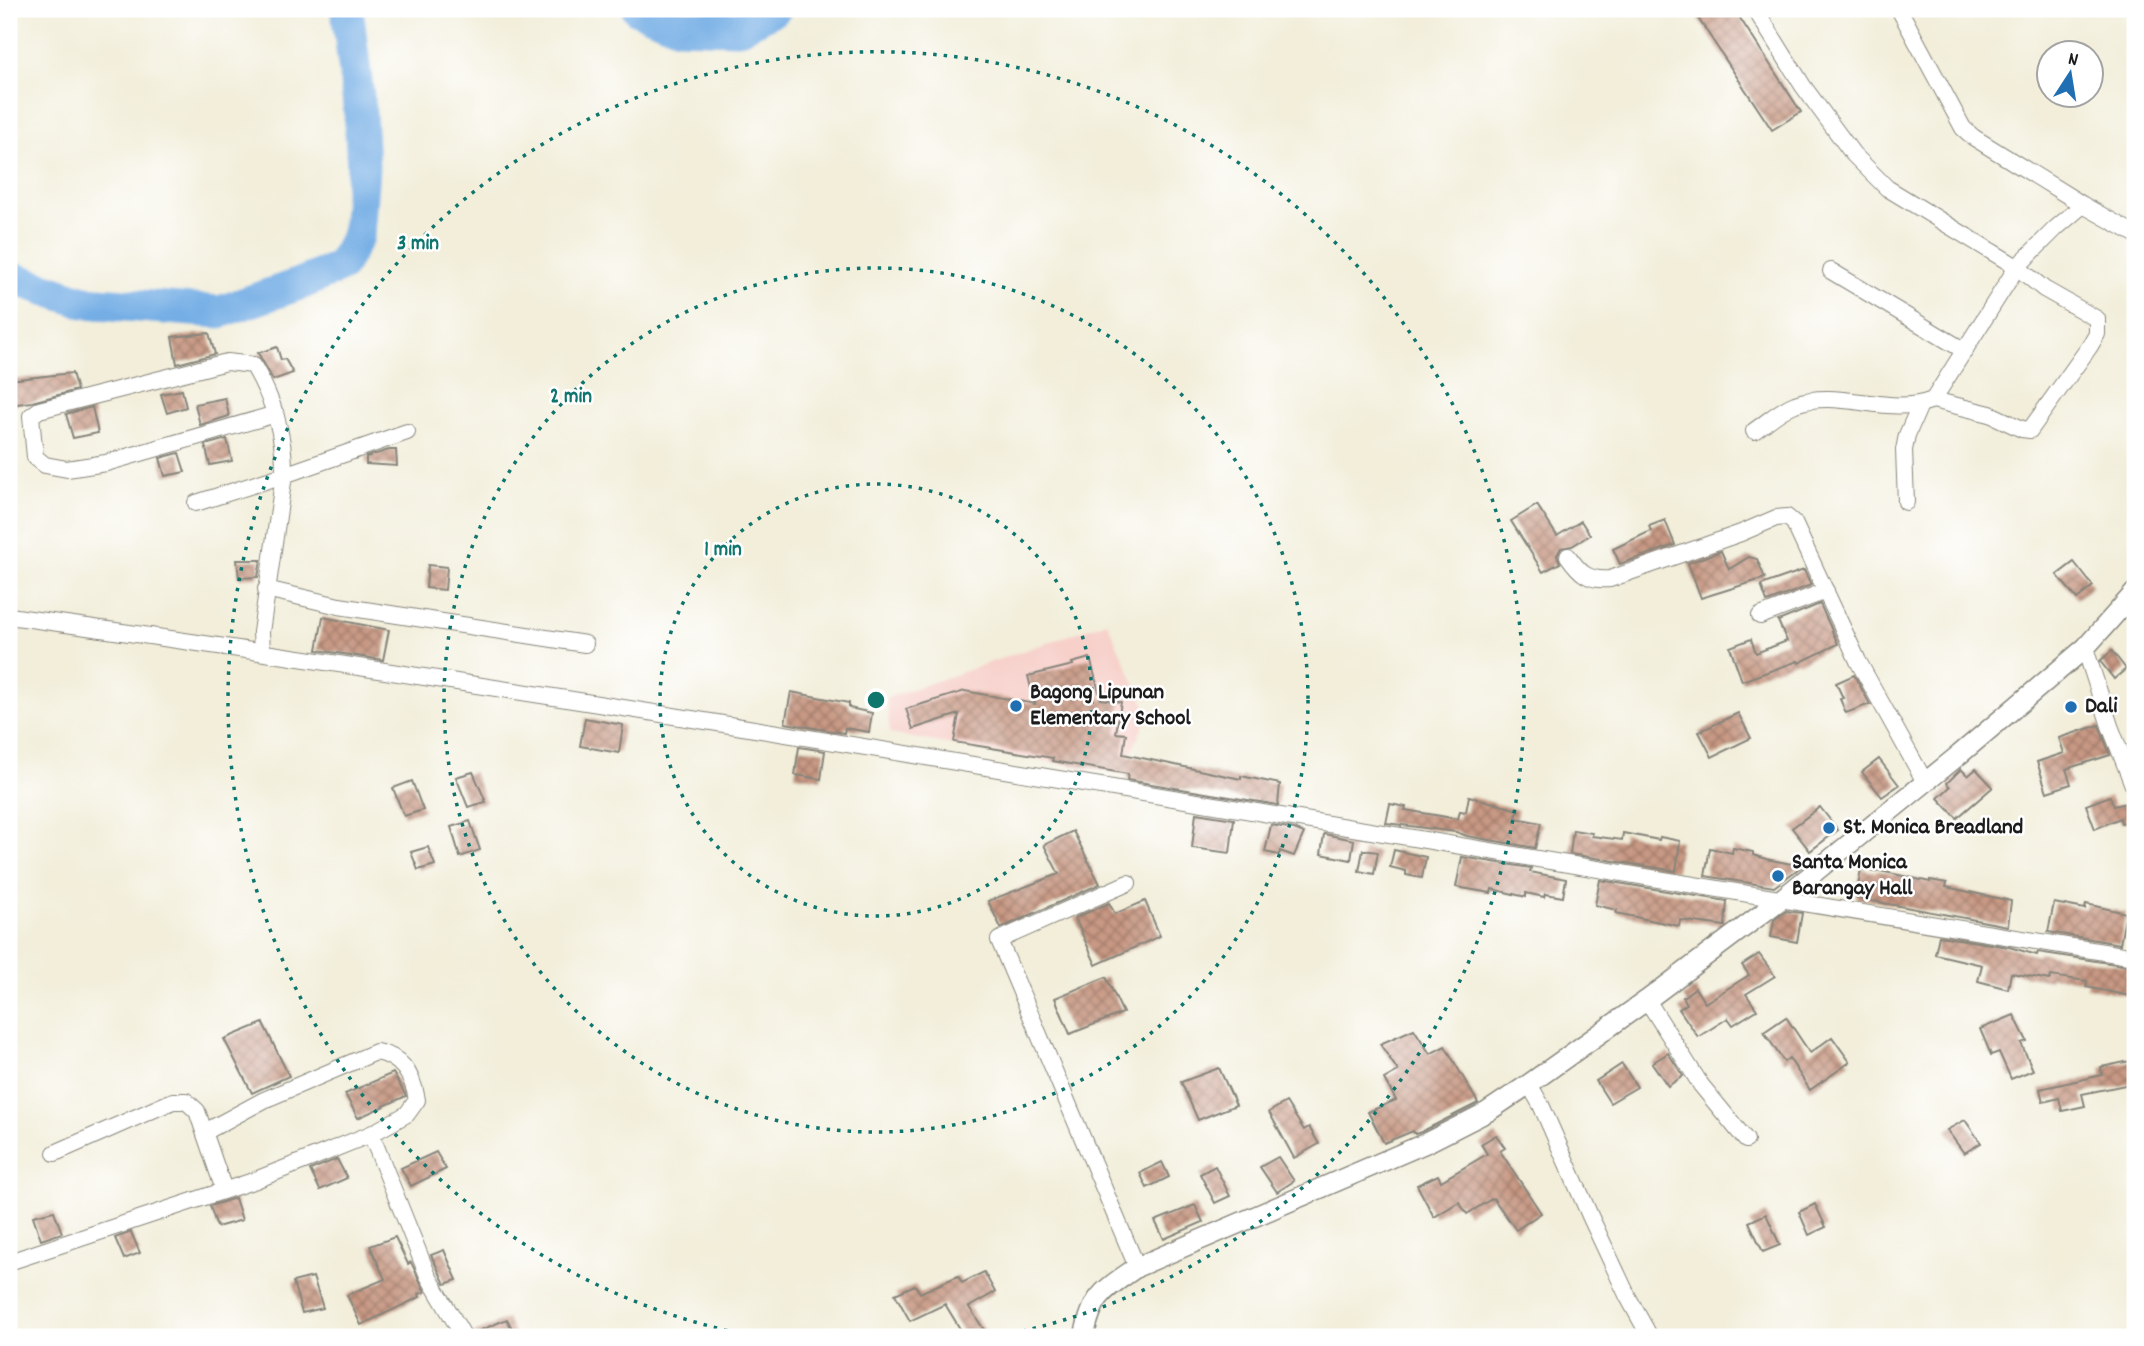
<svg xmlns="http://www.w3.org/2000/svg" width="2144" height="1346" viewBox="0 0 2144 1346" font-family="Dekko,sans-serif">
  <defs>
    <pattern id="building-cross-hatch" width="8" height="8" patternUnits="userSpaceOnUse" patternTransform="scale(1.75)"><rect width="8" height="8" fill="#c89984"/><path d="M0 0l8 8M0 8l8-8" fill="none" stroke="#a27c6b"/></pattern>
  </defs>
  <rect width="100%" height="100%" fill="#fff"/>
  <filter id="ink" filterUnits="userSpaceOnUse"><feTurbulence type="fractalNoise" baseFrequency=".0143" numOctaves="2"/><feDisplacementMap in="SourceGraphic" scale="14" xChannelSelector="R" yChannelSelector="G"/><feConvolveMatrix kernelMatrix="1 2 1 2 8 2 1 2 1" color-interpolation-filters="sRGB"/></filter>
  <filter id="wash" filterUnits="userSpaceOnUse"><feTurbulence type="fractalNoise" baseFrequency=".00686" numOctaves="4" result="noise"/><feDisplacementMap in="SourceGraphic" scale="28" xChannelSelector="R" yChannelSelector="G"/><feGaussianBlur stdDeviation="1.57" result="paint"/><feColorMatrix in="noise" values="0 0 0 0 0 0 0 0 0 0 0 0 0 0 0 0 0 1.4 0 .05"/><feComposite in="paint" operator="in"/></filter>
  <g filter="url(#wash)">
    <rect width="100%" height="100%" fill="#f2eeda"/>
    <!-- built -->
    <path fill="#f7d0ca" d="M1107,622L1149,714L1121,774L890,734L887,698Z"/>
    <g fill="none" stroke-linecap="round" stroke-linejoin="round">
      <!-- river -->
      <g stroke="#75aee5" stroke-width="33">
        <path d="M638,9L679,26L738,28L775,9"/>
        <path d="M9,277L84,302L220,312L305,282L341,266L358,235L363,167L360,113L347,9"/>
      </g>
    </g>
    <g id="blocks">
      <!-- building -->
      <g fill="url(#building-cross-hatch)">
        <path d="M1692,9H1734L1801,112L1772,130Z"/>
        <path d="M209,333L215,354L177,364L172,337Z"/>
        <path d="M277,347L281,360L285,359L293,373L273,380L258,353Z"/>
        <path d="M72,373L77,390L32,402L9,405V380Z"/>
        <path d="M182,390L186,407L167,413L161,394Z"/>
        <path d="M225,398L229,416L200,425L195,404Z"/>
        <path d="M92,407L98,433L73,438L66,414Z"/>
        <path d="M227,439L232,461L210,465L205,445Z"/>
        <path d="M389,450H396L397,466L366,464V457Z"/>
        <path d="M179,453L185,472L165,476L160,458Z"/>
        <path d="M1537,505L1557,536L1581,521L1590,535L1572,546L1561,548L1557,555L1560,563L1543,572L1511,521Z"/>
        <path d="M1665,520L1675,545L1620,564L1613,549L1651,531L1649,526Z"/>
        <path d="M1721,551L1729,569L1749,557L1757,559L1765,578L1701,598L1688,563Z"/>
        <path d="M237,560H261L258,577L239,578Z"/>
        <path d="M2074,562L2093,586L2077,599L2057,575Z"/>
        <path d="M428,565L447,567L445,590L426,588Z"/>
        <path d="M1804,570L1811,585L1767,602L1761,585Z"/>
        <path d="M1820,604L1838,644L1799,663L1798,661L1742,681L1730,647L1751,639L1756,653L1787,641L1778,621Z"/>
        <path d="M323,617L389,630L383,660L317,650Z"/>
        <path d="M2112,651L2126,669L2114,679L2100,661Z"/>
        <path d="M1090,658L1101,699L1121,702L1116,733L1126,734L1123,754L1241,779V776L1280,784L1278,805L1127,780L1128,774L1052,761L1053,758L954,742L959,714L913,729L906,709L965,691L1035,704L1028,676L1073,665L1072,663Z"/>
        <path d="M1854,675L1870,704L1846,713L1840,699L1843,698L1836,683Z"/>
        <path d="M791,692L849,703V708L872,713L869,732L845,728L844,733L785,723Z"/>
        <path d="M1738,713L1751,738L1712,757L1699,732Z"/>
        <path d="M585,718L623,725L619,753L580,746Z"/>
        <path d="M2099,725L2110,755L2066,769L2071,784L2047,792L2037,762L2064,753L2059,738Z"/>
        <path d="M799,747L825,751L821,779L795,775Z"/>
        <path d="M1879,759L1899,785L1882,797L1862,772Z"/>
        <path d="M1961,769L1968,776L1976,769L1993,787L1957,818L1938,798L1950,787L1947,783Z"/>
        <path d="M473,772L486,802L468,807L456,777Z"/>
        <path d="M412,781L423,810L404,816L393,788Z"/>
        <path d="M1469,796L1518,810L1516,818L1541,823L1535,848L1467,836L1456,832L1386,823L1390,804L1406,807L1405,810L1458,819L1460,811L1466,812Z"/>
        <path d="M2110,796L2114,806L2135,801V821L2121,823L2120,818L2095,829L2086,805Z"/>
        <path d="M1820,807L1838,830L1810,851L1792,828Z"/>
        <path d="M1196,813L1234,819L1230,853L1192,848Z"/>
        <path d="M470,821L480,850L460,857L451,827Z"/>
        <path d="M1271,825L1294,829L1304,833L1294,856L1280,851L1279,855L1265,852Z"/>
        <path d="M1573,830L1592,833V836L1622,840L1623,833L1659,840L1660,837L1680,841L1676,871L1570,854Z"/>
        <path d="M1073,831L1100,884L1001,928L988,901L1059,874L1044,845Z"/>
        <path d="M1324,834L1354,840L1351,860L1321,854Z"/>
        <path d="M428,847L435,865L418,870L411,852Z"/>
        <path d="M1710,848L1732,853L1733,848L1753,852V855L1766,859L1802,866L1774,887L1705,876Z"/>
        <path d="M1363,850L1378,852L1374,874L1359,871Z"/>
        <path d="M1394,850L1426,857L1422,878L1406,875V871L1390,867Z"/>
        <path d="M1462,857L1531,868L1530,872L1566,879L1563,897L1545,894L1544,897L1526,893V897L1492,889L1491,893L1456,887Z"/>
        <path d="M1861,869L1876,872V870L1930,882V880L1947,883L1946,887L2011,901L2008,926L1856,898Z"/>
        <path d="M1600,880L1727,901L1725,926L1680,920L1679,926L1616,913L1617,910L1595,905Z"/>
        <path d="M1145,901L1160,936L1096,965L1075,918L1109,903L1115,914Z"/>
        <path d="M2054,903L2085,909L2086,904L2126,913L2120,944L2048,932Z"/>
        <path d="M1786,911L1802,913L1797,942L1771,937L1774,920Z"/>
        <path d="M1939,936L2009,947L2037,955L2038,952L2135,967V997L2086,987L2087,981L2051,976L2050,980L2011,973L2008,989L1978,981L1982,965L1935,954Z"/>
        <path d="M1759,954L1775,976L1746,994L1757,1010L1733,1025L1728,1018L1698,1037L1679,1009L1687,1004L1683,997L1695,988L1705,1003L1749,975L1742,965Z"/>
        <path d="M1106,977L1123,1013L1070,1034L1055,998Z"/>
        <path d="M2014,1015L2027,1041L2021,1043L2033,1070L2011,1079L1999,1052L1991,1055L1980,1029Z"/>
        <path d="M1786,1017L1810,1053L1832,1037L1850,1062L1810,1090L1789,1058L1784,1062L1764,1032Z"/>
        <path d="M263,1023L289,1076L252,1093L224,1039Z"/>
        <path d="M1414,1029L1430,1054L1445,1046L1478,1103L1421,1132L1415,1134L1413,1131L1384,1143L1368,1112L1396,1100L1384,1079L1398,1071L1380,1044Z"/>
        <path d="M1668,1053L1683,1076L1668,1086L1652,1063Z"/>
        <path d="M2135,1060V1083L2082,1094L2085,1106L2062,1111L2059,1098L2043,1102L2040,1089L2102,1075L2101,1067Z"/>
        <path d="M1622,1064L1637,1087L1610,1103L1596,1081Z"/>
        <path d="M1219,1068L1236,1105L1198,1120L1181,1082Z"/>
        <path d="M393,1073L406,1096L358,1118L345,1094Z"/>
        <path d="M1286,1102L1304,1130L1309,1127L1319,1144L1294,1158L1269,1112Z"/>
        <path d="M1965,1120L1981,1143L1964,1153L1947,1130Z"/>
        <path d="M1496,1135L1505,1148L1500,1151L1541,1213L1516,1230L1493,1198L1467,1214L1459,1202L1434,1217L1417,1185L1438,1175L1441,1181L1487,1154L1481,1144Z"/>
        <path d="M436,1152L446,1169L411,1186L401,1168Z"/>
        <path d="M1278,1157L1294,1181L1277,1192L1260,1167Z"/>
        <path d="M337,1159L347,1178L320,1190L310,1170Z"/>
        <path d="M1162,1162L1169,1177L1147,1188L1140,1173Z"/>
        <path d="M1215,1166L1230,1196L1215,1203L1200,1174Z"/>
        <path d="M235,1198L242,1220L217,1227L210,1206Z"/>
        <path d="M1815,1204L1826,1227L1809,1235L1799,1212Z"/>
        <path d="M1195,1205L1203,1222L1164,1239L1155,1221Z"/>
        <path d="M54,1211L62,1233L41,1240L33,1216Z"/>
        <path d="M1766,1214L1780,1245L1763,1252L1749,1222Z"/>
        <path d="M131,1232L140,1253L124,1259L115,1238Z"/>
        <path d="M395,1237L408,1264L411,1262L425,1292L419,1294L420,1297L361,1325L347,1295L385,1279L370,1246Z"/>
        <path d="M444,1250L457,1280L445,1284L431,1255Z"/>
        <path d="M984,1272L995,1292L969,1307L989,1337H965L945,1304L910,1321L895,1294L915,1285L920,1293L958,1276L962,1283Z"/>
        <path d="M313,1277L323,1308L302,1313L293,1282Z"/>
        <path d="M507,1319L516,1337H474V1333Z"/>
      </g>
    </g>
  </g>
  <g filter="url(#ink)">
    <use href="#blocks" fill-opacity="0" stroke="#87857b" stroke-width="2"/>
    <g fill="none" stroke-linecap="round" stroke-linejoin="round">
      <defs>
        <g id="minor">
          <path d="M1755,9L1803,86L1853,154L1887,188L2017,267L2044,289L2097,319V334L2090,346L2030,430L2022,429L1990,414L1933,400"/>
          <path d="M1899,9L1963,128L1973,137L2083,205L2135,234"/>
          <path d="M1831,271L1965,351"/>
          <path d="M1754,431C1767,422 1780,410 1795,404C1839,388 1889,417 1933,400L2017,267L2056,228L2083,205"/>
          <path d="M1906,502L1904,450L1907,435L1920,405"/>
          <path d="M196,503L284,475L407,432"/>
          <path d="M1568,556C1580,573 1588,581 1610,579L1741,533L1776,518L1787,517L1794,523L1858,661L1925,782"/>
          <path d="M266,589L339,606L585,644"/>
          <path d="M9,616C720,715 1426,844 2135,957"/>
          <path d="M1760,616L1826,591"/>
          <path d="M2085,648L2110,726L2135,790"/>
          <path d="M262,651L261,632L284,475C285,436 273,399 253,365L227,362L39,410L31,416L35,457L45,465L67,469L106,463L276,414"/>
          <path d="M1128,883L999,940L1137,1267"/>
          <path d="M1647,1000L1701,1085L1746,1140"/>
          <path d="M1529,1084L1541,1105L1591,1218L1628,1297L1650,1337"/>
          <path d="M371,1134L428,1276L464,1337"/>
          <path d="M55,1153L173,1101H186L197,1111L224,1190"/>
          <path d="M9,1262L253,1181L314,1157L371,1134L407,1114L417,1100C413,1076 402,1056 376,1052L264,1100L205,1132"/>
        </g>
        <path id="tertiary" d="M1084,1337C1093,1294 1103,1291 1137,1267L1426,1143L1487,1112L1529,1084L1647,1000L1779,901L1959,755L2085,648L2135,592"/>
      </defs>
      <!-- minor casing -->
      <use href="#minor" stroke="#87857b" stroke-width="18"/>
      <!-- tertiary casing -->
      <use href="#tertiary" stroke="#87857b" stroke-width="22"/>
      <!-- minor -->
      <use href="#minor" stroke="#fff" stroke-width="16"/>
      <!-- tertiary -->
      <use href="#tertiary" stroke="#fff" stroke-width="19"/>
    </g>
  </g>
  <!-- distance rings -->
  <g fill="none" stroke="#0f766e" stroke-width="3.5" stroke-dasharray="3.5 7">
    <circle cx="876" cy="700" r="216"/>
    <circle cx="876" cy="700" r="432"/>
    <path d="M758 1337A648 648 0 1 1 994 1337"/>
  </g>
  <!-- markers -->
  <g fill="#1f6fb2" stroke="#fff" stroke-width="2.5">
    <circle cx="1016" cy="706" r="7"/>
    <circle cx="2071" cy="707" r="7"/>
    <circle cx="1829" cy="828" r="7"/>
    <circle cx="1778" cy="876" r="7"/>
  </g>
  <g text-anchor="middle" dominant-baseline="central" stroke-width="5" stroke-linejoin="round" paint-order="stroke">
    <!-- poi labels -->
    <g font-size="23" font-weight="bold" fill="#1c1c1c" stroke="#fff" text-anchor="start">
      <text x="1030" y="693">Bagong Lipunan<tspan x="1030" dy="26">Elementary School</tspan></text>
      <text x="2085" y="707">Dali</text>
      <text x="1843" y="828">St. Monica Breadland</text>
      <text x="1792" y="863">Santa Monica<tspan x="1792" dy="26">Barangay Hall</tspan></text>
    </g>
  </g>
  <circle cx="876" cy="700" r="10" fill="#0f766e" stroke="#fff" stroke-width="3.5"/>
  <g font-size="21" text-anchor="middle" font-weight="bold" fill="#0f766e" stroke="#fff" stroke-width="5" stroke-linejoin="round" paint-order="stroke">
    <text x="418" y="249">3 min</text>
    <text x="571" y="402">2 min</text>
    <text x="723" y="555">1 min</text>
  </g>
  <!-- margin -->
  <rect width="2144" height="1346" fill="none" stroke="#fff" stroke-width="35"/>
  <!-- north arrow -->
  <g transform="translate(2070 74) rotate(12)"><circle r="33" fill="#ffffff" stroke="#a4a4a4" stroke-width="2"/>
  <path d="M0-5L12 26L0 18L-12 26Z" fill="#1f6fb2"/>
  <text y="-10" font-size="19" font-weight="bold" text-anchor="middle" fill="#1c1c1c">N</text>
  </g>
</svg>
